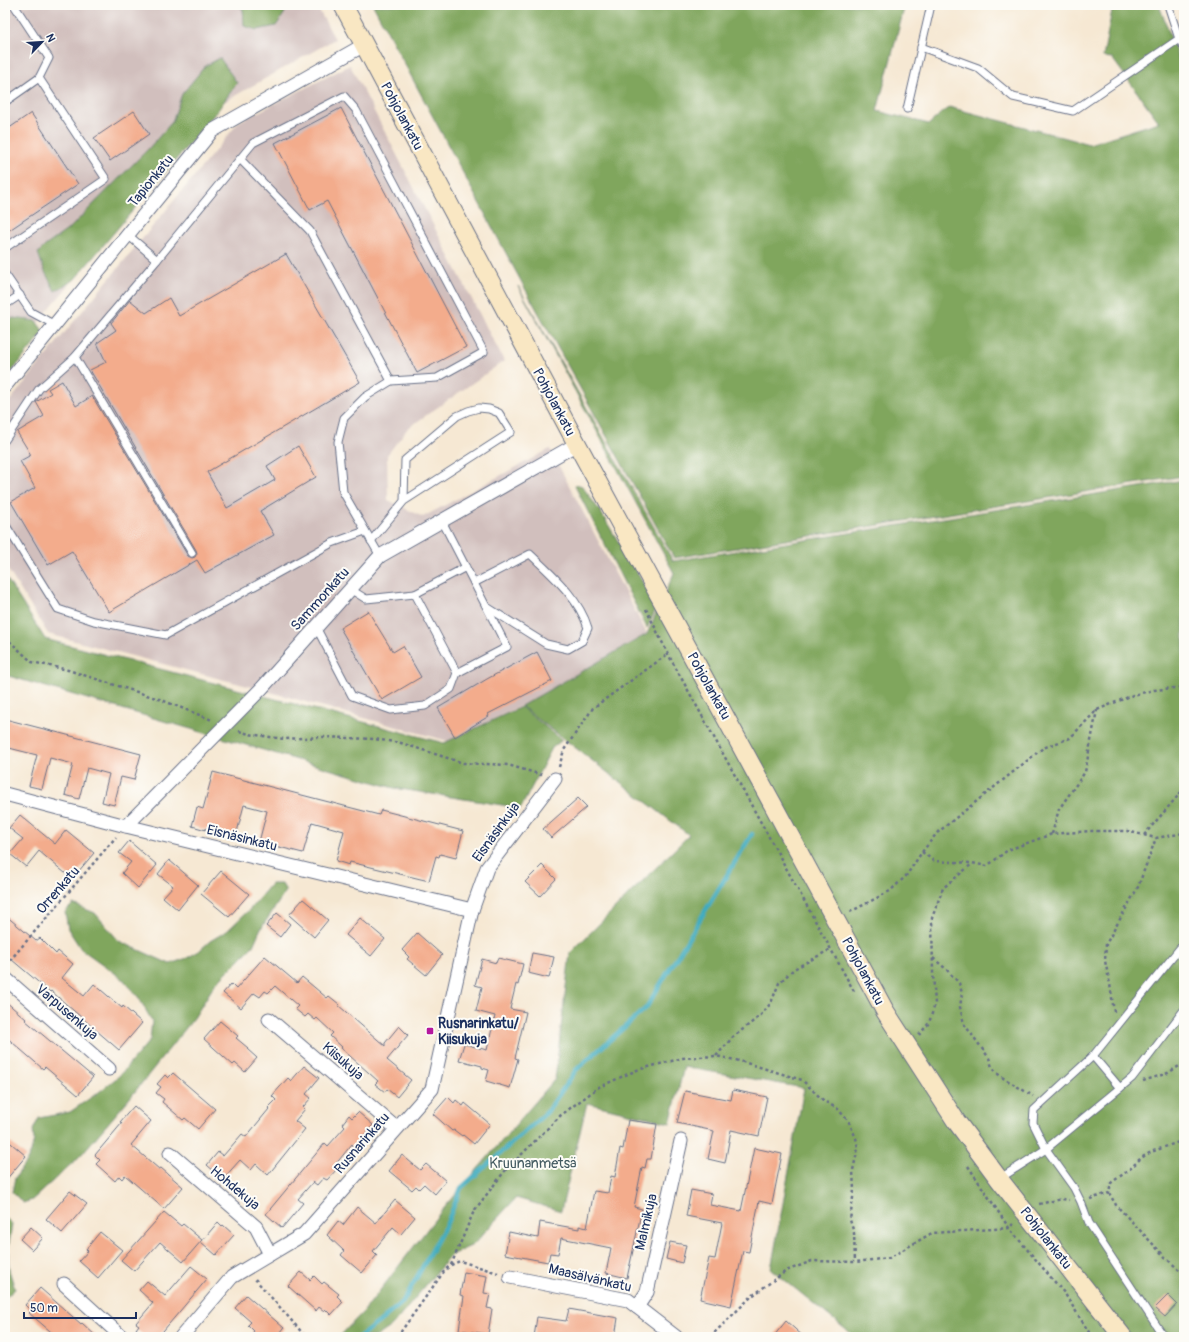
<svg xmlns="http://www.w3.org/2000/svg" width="1189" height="1342" viewBox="0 0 1189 1342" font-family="Pangolin,sans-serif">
  <rect width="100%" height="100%" fill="#fdfcf7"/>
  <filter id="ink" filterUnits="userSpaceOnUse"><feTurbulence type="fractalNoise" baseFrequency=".025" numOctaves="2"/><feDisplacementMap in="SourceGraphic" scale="8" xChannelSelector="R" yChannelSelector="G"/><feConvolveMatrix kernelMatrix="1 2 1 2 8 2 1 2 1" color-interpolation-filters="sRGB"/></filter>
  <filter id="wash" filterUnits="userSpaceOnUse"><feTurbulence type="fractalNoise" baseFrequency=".012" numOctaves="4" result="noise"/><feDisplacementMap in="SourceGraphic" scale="16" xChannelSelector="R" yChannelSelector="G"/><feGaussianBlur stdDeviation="0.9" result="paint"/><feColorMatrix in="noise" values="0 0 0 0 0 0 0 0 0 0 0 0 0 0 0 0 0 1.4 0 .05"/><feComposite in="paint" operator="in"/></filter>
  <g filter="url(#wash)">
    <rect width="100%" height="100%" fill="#f6e8d3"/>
    <!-- industrial -->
    <g fill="#d1bfbd">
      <path d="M5,5H316L335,39L224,102L43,316L5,365Z"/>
      <path d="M350,65L504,361L408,428L387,455L388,500L423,517L550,449L647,634L521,706L448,741L259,689L48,634L5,565V407L66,331L239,122Z"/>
    </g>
    <!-- forest -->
    <g fill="#80a65d" stroke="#4e6a5e">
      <path d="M237,5H288L284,14L276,26L257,30L244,26L243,9Z"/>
      <path d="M373,5H905L877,111L929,124L949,107L1089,144L1159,122L1112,58L1103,57L1113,5H1159L1184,73V476L674,558L522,283Z"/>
      <path d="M220,58L237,83L218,110L74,280L55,291L44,270L38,253L45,246L70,228L149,148L172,122L182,94L205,66Z"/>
      <path d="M518,286L673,561L1184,480V1337H855L771,1269L804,1088L684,1067L670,1123L587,1103L561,1211L516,1198L473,1245L451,1255L392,1326L376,1337H339L364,1311L439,1214L555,1079L570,953L689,835L521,706L647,634L674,573Z"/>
      <path d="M13,318L36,321L44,332L5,380V324Z"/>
      <path d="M576,484L582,486L600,511L654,601L657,607L647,628L575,486Z"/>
      <path d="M5,576L45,639L444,743L521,707L562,740L552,748L521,808L394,788L5,675Z"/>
      <path d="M271,884H282L286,891L260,930L253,946L215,984L194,1018L129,1099L80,1156L32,1200L23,1203L12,1192L15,1178L26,1162L31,1152L34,1140L33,1130L39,1118L70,1112L99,1092L119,1076L150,1040L152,1021L139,998L123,979L81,949L68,929L65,912L73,904L95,913L119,941L170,964L187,958L199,951L210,941L227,931L250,909Z"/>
      <path d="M5,1217L12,1224L8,1251L9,1270L15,1289L5,1298Z"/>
    </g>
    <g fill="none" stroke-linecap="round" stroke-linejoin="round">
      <!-- stream -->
      <path stroke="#40abbf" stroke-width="4.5" d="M359,1337L379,1322L403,1302L447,1223L461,1188L547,1112L576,1070L646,1008L752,834"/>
    </g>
    <g id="blocks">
      <!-- building -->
      <g fill="#f3ac8c">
        <path d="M341,108L466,347L417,373L327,201L310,210L275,143Z"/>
        <path d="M134,111L149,134L110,161L94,138Z"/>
        <path d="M31,113L78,184L5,233V131Z"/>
        <path d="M286,254L360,382L207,472L227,508L275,480L267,466L298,446L316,477L260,511L274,535L205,573L197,560L109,612L72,551L48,565L11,502L35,488L20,461L31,455L17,432L44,416L36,402L51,393L48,389L62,381L76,406L92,396L188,556L192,558L195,557L197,553L196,550L90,370L106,362L97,343L116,330L111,323L130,300L146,313L169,298L179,316Z"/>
        <path d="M368,611L393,652L403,646L421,677L382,700L340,628Z"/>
        <path d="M537,652L552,681L488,714L489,716L455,737L438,708L487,679Z"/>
        <path d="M5,719L141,754L134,780L121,777L114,805L102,802L109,774L87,768L79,799L65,795L73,764L50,758L42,789L29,786L37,755L5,747Z"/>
        <path d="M213,772L379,815L381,810L463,831L456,858L440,854L439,857L436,856L429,881L350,862L349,865L336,861L344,831L312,822L303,853L259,842L267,811L244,805L236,836L206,828V830L192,826L197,807L203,809Z"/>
        <path d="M578,798L587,807L551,838L543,829Z"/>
        <path d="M20,815L55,844L66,830L94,853L72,879L39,851L26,867L10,854L23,839L9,828Z"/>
        <path d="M129,841L157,865L138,888L122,873L131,862L119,853Z"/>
        <path d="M169,860L198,885L178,910L163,897L173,886L158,874Z"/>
        <path d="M542,865L556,879L540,896L525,882Z"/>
        <path d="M221,871L249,894L229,917L201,894Z"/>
        <path d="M303,899L328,920L314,937L289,915Z"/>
        <path d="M277,913L290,924L280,937L266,926Z"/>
        <path d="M5,915L36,941L40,938L56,954L58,951L73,964L62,978L84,996L94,984L122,1008L123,1006L142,1023L119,1050L51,991L50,992L5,954Z"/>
        <path d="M360,918L385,939L371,956L346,935Z"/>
        <path d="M417,933L442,955L426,975L407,959L409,957L402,950Z"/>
        <path d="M532,953L554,957L549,978L528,973Z"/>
        <path d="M265,956L297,983L302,977L327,998L329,996L339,1004L338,1005L385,1046V1043L399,1026L408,1035L387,1060L411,1080L397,1097L387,1089L385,1092L375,1084L378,1081L341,1048L342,1047L330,1036L333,1033L317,1018L315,1020L308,1014L305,1017L295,1009L298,1006L275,986L268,993L265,991L260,997L254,993L241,1008L223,993L231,984L236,989Z"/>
        <path d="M498,958L523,964L518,985L516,984L510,1009L526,1012L515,1058L518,1059L510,1088L486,1081L489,1070L482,1068V1066L459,1060L464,1044L487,1050L495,1016L476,1011L482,987L475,985L482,959L496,963Z"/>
        <path d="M5,1001L26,1019L25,1020L93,1077L78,1095L45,1067L43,1069L5,1036Z"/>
        <path d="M220,1021L238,1036L236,1038L248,1048L247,1049L257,1058L245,1072L235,1063L233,1065L204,1039Z"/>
        <path d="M304,1066L319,1078L306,1094L311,1098L303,1107L305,1109L295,1121L305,1129L268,1175L256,1164L251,1170L240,1160L223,1179L207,1165L218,1152L223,1156L242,1134L246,1137L269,1109L268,1108L276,1100L272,1096L288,1078L291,1081Z"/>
        <path d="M173,1073L215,1109L198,1129L185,1118L183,1120L162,1102L164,1099L156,1093L161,1087L157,1084L165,1075L168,1078Z"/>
        <path d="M733,1090L767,1097L759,1136L731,1130L725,1163L708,1159L714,1131L677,1123L685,1091L731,1100Z"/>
        <path d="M448,1097L454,1103L456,1100L463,1106L465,1103L490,1124L474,1144L463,1135L462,1136L454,1130L452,1131L433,1114Z"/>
        <path d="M134,1106L151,1121L131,1145L159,1169L161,1168L183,1187L164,1209L125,1175L122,1179L119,1176L115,1181L96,1164L100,1160L95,1155L122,1123L120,1122Z"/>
        <path d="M358,1112L373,1125L354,1147L352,1144L335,1165L338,1168L327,1180L323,1178L317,1185L313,1182L298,1199L303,1203L282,1228L266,1214L325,1143L328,1146L345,1127L342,1124L349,1115L352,1118Z"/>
        <path d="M628,1120L657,1124L651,1159H647L645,1168L642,1167L634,1207L642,1209L627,1278L606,1273L611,1248L561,1238L558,1254L550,1253L548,1262L505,1254L509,1232L538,1238L540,1222L579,1229V1226L587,1228L594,1191L608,1193L611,1176L615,1177L620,1148L623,1149Z"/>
        <path d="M5,1138L26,1156L5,1181Z"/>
        <path d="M754,1148L782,1154L772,1204L759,1201L749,1252L743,1251L731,1306L700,1299L709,1258L715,1259L722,1223L686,1216L691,1190L712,1194L710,1205L741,1211Z"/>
        <path d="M402,1155L420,1170L426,1164L446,1181L435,1194L424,1184L419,1189L416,1186L412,1190L389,1171Z"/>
        <path d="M70,1191L87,1204L62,1233L46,1219Z"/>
        <path d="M395,1200L415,1217L401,1234L393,1227L373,1251L377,1255L362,1273L341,1255L344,1251L327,1235L338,1221L343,1225L357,1207L376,1223Z"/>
        <path d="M164,1212L181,1226L183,1224L202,1240L183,1262L160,1242L134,1271L121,1260Z"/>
        <path d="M218,1222L222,1226L223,1225L234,1235L216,1255L201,1242Z"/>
        <path d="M31,1227L43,1238L32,1250L20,1239Z"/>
        <path d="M100,1232L122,1250L98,1278L79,1261L88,1251L86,1249Z"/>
        <path d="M670,1242L686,1245L682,1263L666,1259Z"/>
        <path d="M191,1266L207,1279L158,1337H146L136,1329L139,1325L136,1323L153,1303L139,1290L147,1281L165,1296Z"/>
        <path d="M301,1272L310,1280L314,1276L322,1284L324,1282L339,1294L337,1296L343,1302L331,1315L325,1309L324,1311L319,1307L316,1311L288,1286Z"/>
        <path d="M464,1272L487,1276L484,1293L490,1294L487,1308L492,1309L488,1334L459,1330L464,1296L460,1295Z"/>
        <path d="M40,1288L81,1324L82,1323L97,1337H57L29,1313L31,1311L25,1305Z"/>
        <path d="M246,1295L284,1328L277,1337H249L254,1331L248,1325L251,1322L235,1308Z"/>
        <path d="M1168,1295L1177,1304L1165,1317L1155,1308Z"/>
        <path d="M569,1309L618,1318L615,1337H534L537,1317L566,1321Z"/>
        <path d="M786,1321L804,1337H773Z"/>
      </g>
    </g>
  </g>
  <g filter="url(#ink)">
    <use href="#blocks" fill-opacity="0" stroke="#687087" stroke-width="1"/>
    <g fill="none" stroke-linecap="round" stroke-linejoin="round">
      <defs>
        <g id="service">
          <path d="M14,5L49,58L39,78"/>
          <path d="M1168,5L1179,39L1184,47"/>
          <path d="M921,47L978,68L1013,97L1073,111L1179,39"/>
          <path d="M5,102L39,78L106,179L5,248"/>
          <path d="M907,109L931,5"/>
          <path d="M240,159L310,231L391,381"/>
          <path d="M157,260L253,143L344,96L356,110L484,352L437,378L391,381L365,397L344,418L338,442L343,492L380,556"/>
          <path d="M5,274L31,312L55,325"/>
          <path d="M5,305L20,295"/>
          <path d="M75,357L192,553"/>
          <path d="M5,440L39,389L75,357L157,260L128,235"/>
          <path d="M442,521L507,647L457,673L415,594L466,567"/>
          <path d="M5,524L58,609L94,621L166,635L332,543L365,531"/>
          <path d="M371,541L404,501L511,432L499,413L489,409L479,408L468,411L457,416L405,460L404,501"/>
          <path d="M474,583L530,554C552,575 579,598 588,628L582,641L568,649L546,644L487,607"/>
          <path d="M350,589L366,599L415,594"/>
          <path d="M316,627L352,696L391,710L425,706L451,689L457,673"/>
          <path d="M1093,1056L1120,1088"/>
          <path d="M999,1179L1046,1149L1132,1078L1184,1010"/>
          <path d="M1164,1337L1089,1223L1081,1202L1074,1188L1046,1149L1033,1123L1034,1110L1093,1056L1180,948"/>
        </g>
        <g id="minor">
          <path d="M5,386L212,131L364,45"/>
          <path d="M5,794L126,826L472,910"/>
          <path d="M126,826L262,688L380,556L577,444"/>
          <path d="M5,978L109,1069"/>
          <path d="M269,1019L396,1128"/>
          <path d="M170,1153L256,1227L270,1254"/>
          <path d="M510,1277L628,1300L676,1337"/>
          <path d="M64,1284L122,1337"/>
          <path d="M637,1307L647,1292L681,1141"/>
          <path d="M181,1337L232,1277L304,1234L432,1089L472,910L487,868L555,779"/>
        </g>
        <path id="secondary" d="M343,5L577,444L885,1011L956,1121L999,1179L1123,1337"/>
      </defs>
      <!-- service casing -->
      <use href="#service" stroke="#687087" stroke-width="9"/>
      <!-- minor casing -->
      <use href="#minor" stroke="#687087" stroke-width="15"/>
      <!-- secondary casing -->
      <use href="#secondary" stroke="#687087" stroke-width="20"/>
      <!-- path -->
      <g stroke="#687087" stroke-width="2.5" stroke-dasharray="3 3" stroke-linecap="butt">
        <path d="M646,609L668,654L855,993"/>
        <path d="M5,637L32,662L68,670L159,699L212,720"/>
        <path d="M239,731L249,734L284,739L323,737L374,739L401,743L463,763L508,765L542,775"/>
        <path d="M559,767L564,750L593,708L668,654"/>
        <path d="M1052,834L1059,809L1085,772L1097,710"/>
        <path d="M1144,835L1183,790L1184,782"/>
        <path d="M922,852L934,861L972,863L987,866L1008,850L1052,834L1090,831H1127L1156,838L1184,833"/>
        <path d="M850,912L890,891L906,876L922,852L937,833L1043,748L1070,738L1097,710L1133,695L1154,690L1184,687"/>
        <path d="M933,958L945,968L959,983L962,993L960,1007L964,1024L989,1058L992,1067L1000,1076L1033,1096"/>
        <path d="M6,965L116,837"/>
        <path d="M1114,1012L1110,984L1105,961L1106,944L1138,887L1156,838"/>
        <path d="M919,1035L929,1023L935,1004L933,972L932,918L943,888L972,864"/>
        <path d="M716,1056L733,1037L760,1016L771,1003L779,983L794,969L831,949"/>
        <path d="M1143,1081L1168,1073L1184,1063"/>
        <path d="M1184,1140L1151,1152L1141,1158L1129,1170L1111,1183L1109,1193L1116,1205L1168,1260L1184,1274"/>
        <path d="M968,1166L1009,1228L1065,1294L1092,1337"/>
        <path d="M1090,1199L1109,1193"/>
        <path d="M1039,1204L1062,1199L1069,1200"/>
        <path d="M451,1265L474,1211L504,1172L561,1115L599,1087L637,1070L683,1058L716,1056L740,1061L802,1080L824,1101L838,1109L849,1122L856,1138L858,1148L853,1170L854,1190L850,1220L854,1233L855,1262"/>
        <path d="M255,1279L306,1337"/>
        <path d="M397,1337L445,1270L451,1265L460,1261L498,1273"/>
        <path d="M710,1337L752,1296L786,1271L812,1261L855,1262L889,1258L932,1233L1009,1228L1013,1224"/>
      </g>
      <!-- service -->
      <use href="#service" stroke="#fff" stroke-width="7"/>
      <!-- minor -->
      <use href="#minor" stroke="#fff" stroke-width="13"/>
      <!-- secondary -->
      <use href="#secondary" stroke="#f9e7c3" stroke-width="18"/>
    </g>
  </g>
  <!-- markers -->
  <rect fill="#b5179e" stroke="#fdfcf7" stroke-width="1.5" x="426" y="1027" width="8" height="8" rx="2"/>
  <g text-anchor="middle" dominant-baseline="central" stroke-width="4" stroke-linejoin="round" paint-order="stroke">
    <!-- street labels -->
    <g font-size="14" fill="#1b2f5e" stroke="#fdfcf7">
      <text transform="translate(402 116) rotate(62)">Pohjolankatu</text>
      <text transform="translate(151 181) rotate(-51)">Tapionkatu</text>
      <text transform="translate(554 402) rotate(62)">Pohjolankatu</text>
      <text transform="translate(320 599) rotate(-48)">Sammonkatu</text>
      <text transform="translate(709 686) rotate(61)">Pohjolankatu</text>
      <text transform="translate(496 832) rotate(-54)">Eisnäsinkuja</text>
      <text transform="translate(242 838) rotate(14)">Eisnäsinkatu</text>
      <text transform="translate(58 890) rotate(-49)">Orrenkatu</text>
      <text transform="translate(863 971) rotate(62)">Pohjolankatu</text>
      <text transform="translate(67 1012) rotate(41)">Varpusenkuja</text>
      <text transform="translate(343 1061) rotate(41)">Kiisukuja</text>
      <text transform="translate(362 1143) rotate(-49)">Rusnarinkatu</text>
      <text transform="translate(235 1188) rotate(40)">Hohdekuja</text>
      <text transform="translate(646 1222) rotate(-77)">Malmikuja</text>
      <text transform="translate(1046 1238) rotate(52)">Pohjolankatu</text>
      <text transform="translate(590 1278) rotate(13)">Maasälvänkatu</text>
    </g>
    <!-- poi labels -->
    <g font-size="14" font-weight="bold" fill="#1b2f5e" stroke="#fdfcf7" text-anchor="start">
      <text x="438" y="1023">Rusnarinkatu/<tspan x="438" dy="16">Kiisukuja</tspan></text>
    </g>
    <!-- park labels -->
    <g font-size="14" fill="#435a61" stroke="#fdfcf7">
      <text x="533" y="1163">Kruunanmetsä</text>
    </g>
  </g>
  <!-- margin -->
  <rect width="1189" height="1342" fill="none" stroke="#fdfcf7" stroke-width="20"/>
  <!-- north arrow -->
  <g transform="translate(42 42) rotate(65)" stroke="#fdfcf7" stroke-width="3" paint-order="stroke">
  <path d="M0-3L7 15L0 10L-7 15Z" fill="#1b2f5e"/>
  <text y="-6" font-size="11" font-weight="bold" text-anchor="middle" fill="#1b2f5e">N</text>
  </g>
  <!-- scale -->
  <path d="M24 1312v6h112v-6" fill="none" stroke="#1b2f5e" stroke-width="2"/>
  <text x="30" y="1312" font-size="12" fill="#1b2f5e" stroke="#fdfcf7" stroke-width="3" paint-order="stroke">50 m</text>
</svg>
